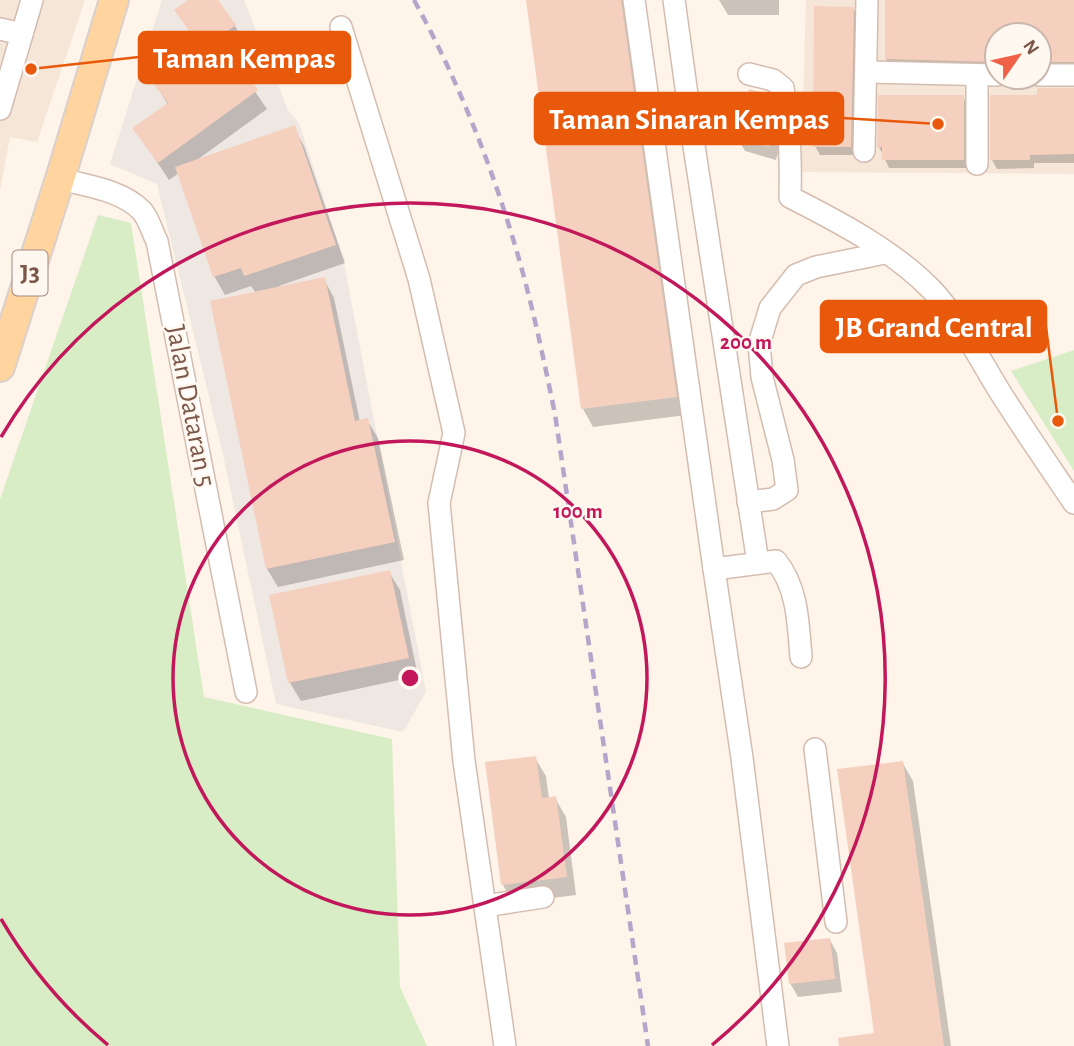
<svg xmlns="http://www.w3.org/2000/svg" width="1074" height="1046" viewBox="0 0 1074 1046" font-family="'Alegreya Sans',sans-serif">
  <rect width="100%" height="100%" fill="#fef4e9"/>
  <!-- residential -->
  <g fill="#f6e6d7" fill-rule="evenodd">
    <path d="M0,0H85L37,142L10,137L0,190Z"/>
    <path d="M806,0H1074V174L801,172ZM997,35H1039V77H997Z"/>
  </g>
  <!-- industrial -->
  <path fill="#efe7e2" d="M162,0H244L288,110L299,123L343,258L426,692L403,732L276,704L222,450L157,184L110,164Z"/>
  <!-- green -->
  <g fill="#d8edc5">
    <path d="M98,215L131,223L204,697L392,739L400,987L427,1046H0V499Z"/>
    <path d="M1074,350V471L1011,371Z"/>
  </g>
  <!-- shadow -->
  <g fill="#0003">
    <path d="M191,0H216L235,26L245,44L230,55L267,109L197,160L294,128L304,146L345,263L279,286L280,288L324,279L334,298L360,422L367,420L378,438L404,560L278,587L267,569L256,293L251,286L225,295L214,276L179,173L169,180L135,129L168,105L153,80L199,46L176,10Z"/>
    <path d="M527,0H631L686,415L593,427L583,409Z"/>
    <path d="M719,0H779V15H728Z"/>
    <path d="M887,0H1074V70L1039,73V35H997V70L892,68L886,59Z"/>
    <path d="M853,8L858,17L855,155H820L815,146Z"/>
    <path d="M1074,89V163H1034V168L997,169L992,160L1038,97Z"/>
    <path d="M770,97L778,111L782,139L776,160L745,151L737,137Z"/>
    <path d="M963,97L968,106V168H889L879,147Z"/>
    <path d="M389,572L400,590L418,676L301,701L290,683L272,596Z"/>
    <path d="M535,758L546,776L549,799L555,798L566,817L576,895L513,903L503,885Z"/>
    <path d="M902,762L913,781L951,1046H848L876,1035Z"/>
    <path d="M830,940L837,953L842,992L798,997L790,983Z"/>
  </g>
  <!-- building -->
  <g fill="#f5d0be">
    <path d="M188,0H218L236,25L219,37L258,90L158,163L132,128L168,103L150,79L199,44L174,10Z"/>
    <path d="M526,0H621L677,397L581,409Z"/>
    <path d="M885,0H1074V62H1039V35H997V62L885,59Z"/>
    <path d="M814,6L854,7L851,147H813Z"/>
    <path d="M1039,88H1074V154L1030,155V160H990V95H1037V90Z"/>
    <path d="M749,89L771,95L775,125L769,147L736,138Z"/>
    <path d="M878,95H964V160H882V147H877Z"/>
    <path d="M295,125L336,245L244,276L241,268L213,277L175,167Z"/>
    <path d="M325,277L355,421L368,418L395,542L266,569L210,301Z"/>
    <path d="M390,570L409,658L288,683L269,595Z"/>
    <path d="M536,756L542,798L556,796L567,877L501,885L485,762Z"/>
    <path d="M903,761L944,1046H839L838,1038L874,1033L837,769Z"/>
    <path d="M830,938L835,979L789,984L784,943Z"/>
  </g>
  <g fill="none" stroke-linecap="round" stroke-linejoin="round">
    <defs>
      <g id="minor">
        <path d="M634,0L714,569"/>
        <path d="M674,0L694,146L758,563"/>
        <path d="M341,27L419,279L454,433L439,503L464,761L505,1046"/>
        <path d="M0,29L22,34"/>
        <path d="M867,72L997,75"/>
        <path d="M749,74L773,80L783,88C790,124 791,160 790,197C839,222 893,250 932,290C960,320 979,358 1000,392C1024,430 1049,466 1074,503"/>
        <path d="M977,75V164"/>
        <path d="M1039,75H1074"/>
        <path d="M0,109L32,0"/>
        <path d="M864,151L867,0"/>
        <path d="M60,179C87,186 122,190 142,211C149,219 152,232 157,241L246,692"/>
        <path d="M748,502L773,499L787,490L783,460L762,377L759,344L770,308L796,275L816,267L885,253"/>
        <path d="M815,749L836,922"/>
        <path d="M485,906L543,897"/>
        <path d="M778,1046L742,758L714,569L776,561C798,588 798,623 801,657"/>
      </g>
      <path id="major" d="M0,367L60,179L114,0"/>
    </defs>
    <!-- minor casing -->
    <use href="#minor" stroke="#d4bdb0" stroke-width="24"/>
    <!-- major casing -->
    <use href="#major" stroke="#dad0cc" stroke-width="32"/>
    <!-- minor -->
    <use href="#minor" stroke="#fff" stroke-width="21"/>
    <!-- major -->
    <use href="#major" stroke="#ffd49f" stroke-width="28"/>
    <!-- rail -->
    <path stroke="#b6a5ca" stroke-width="4.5" stroke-dasharray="10 7" stroke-linecap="butt" d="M414,0C455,74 490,161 514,242C531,298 543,356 555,414L648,1046"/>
  </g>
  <!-- distance rings -->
  <g fill="none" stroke="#c2185b" stroke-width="3.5">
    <circle cx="410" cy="678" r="237"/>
    <path d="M108 1045A475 475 0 0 1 1 919M1 437A475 475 0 1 1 712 1045"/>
  </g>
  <g text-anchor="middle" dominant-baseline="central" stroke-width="5" stroke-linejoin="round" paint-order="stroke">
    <!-- shield labels -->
    <rect fill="#fff8f1" stroke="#a3887c" stroke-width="2" x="12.5" y="250.5" width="35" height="45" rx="5"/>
    <g font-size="26" font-weight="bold" fill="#7b584a">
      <text x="30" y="273">J3</text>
    </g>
    <!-- street labels -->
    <g font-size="28" fill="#7b584a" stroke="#fff8f1">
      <text transform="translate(190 406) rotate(79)">Jalan Dataran 5</text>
    </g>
  </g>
  <circle cx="410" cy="678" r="10" fill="#c2185b" stroke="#fff8f1" stroke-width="3.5"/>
  <g font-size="21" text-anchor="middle" font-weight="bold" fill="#c2185b" stroke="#fff8f1" stroke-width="5" stroke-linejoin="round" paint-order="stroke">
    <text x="746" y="349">200 m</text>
    <text x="578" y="518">100 m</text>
  </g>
  <!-- callouts -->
  <path fill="none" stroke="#e8590c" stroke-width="2.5" d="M31 69L139 57M938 124L843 118M1058 421L1046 327"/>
  <g fill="#e8590c" stroke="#fff8f1" stroke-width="2.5">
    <circle cx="31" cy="69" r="7"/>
    <circle cx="938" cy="124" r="7"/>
    <circle cx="1058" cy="421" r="7"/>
  </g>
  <g fill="#e8590c" stroke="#e8590c" stroke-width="2.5">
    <rect x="139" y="32" width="211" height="51" rx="7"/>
    <rect x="535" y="93" width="308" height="51" rx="7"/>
    <rect x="821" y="301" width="225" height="51" rx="7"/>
  </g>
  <g font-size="30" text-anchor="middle" font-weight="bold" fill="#fff">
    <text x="244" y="68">Taman Kempas</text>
    <text x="689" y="129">Taman Sinaran Kempas</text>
    <text x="934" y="337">JB Grand Central</text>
  </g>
  <!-- north arrow -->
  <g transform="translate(1018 56) rotate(56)"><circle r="33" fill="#fff8f1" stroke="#cab8ae" stroke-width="2"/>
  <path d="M0-5L12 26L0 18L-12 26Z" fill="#ee6147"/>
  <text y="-10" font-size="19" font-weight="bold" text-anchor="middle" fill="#7b584a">N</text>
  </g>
</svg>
